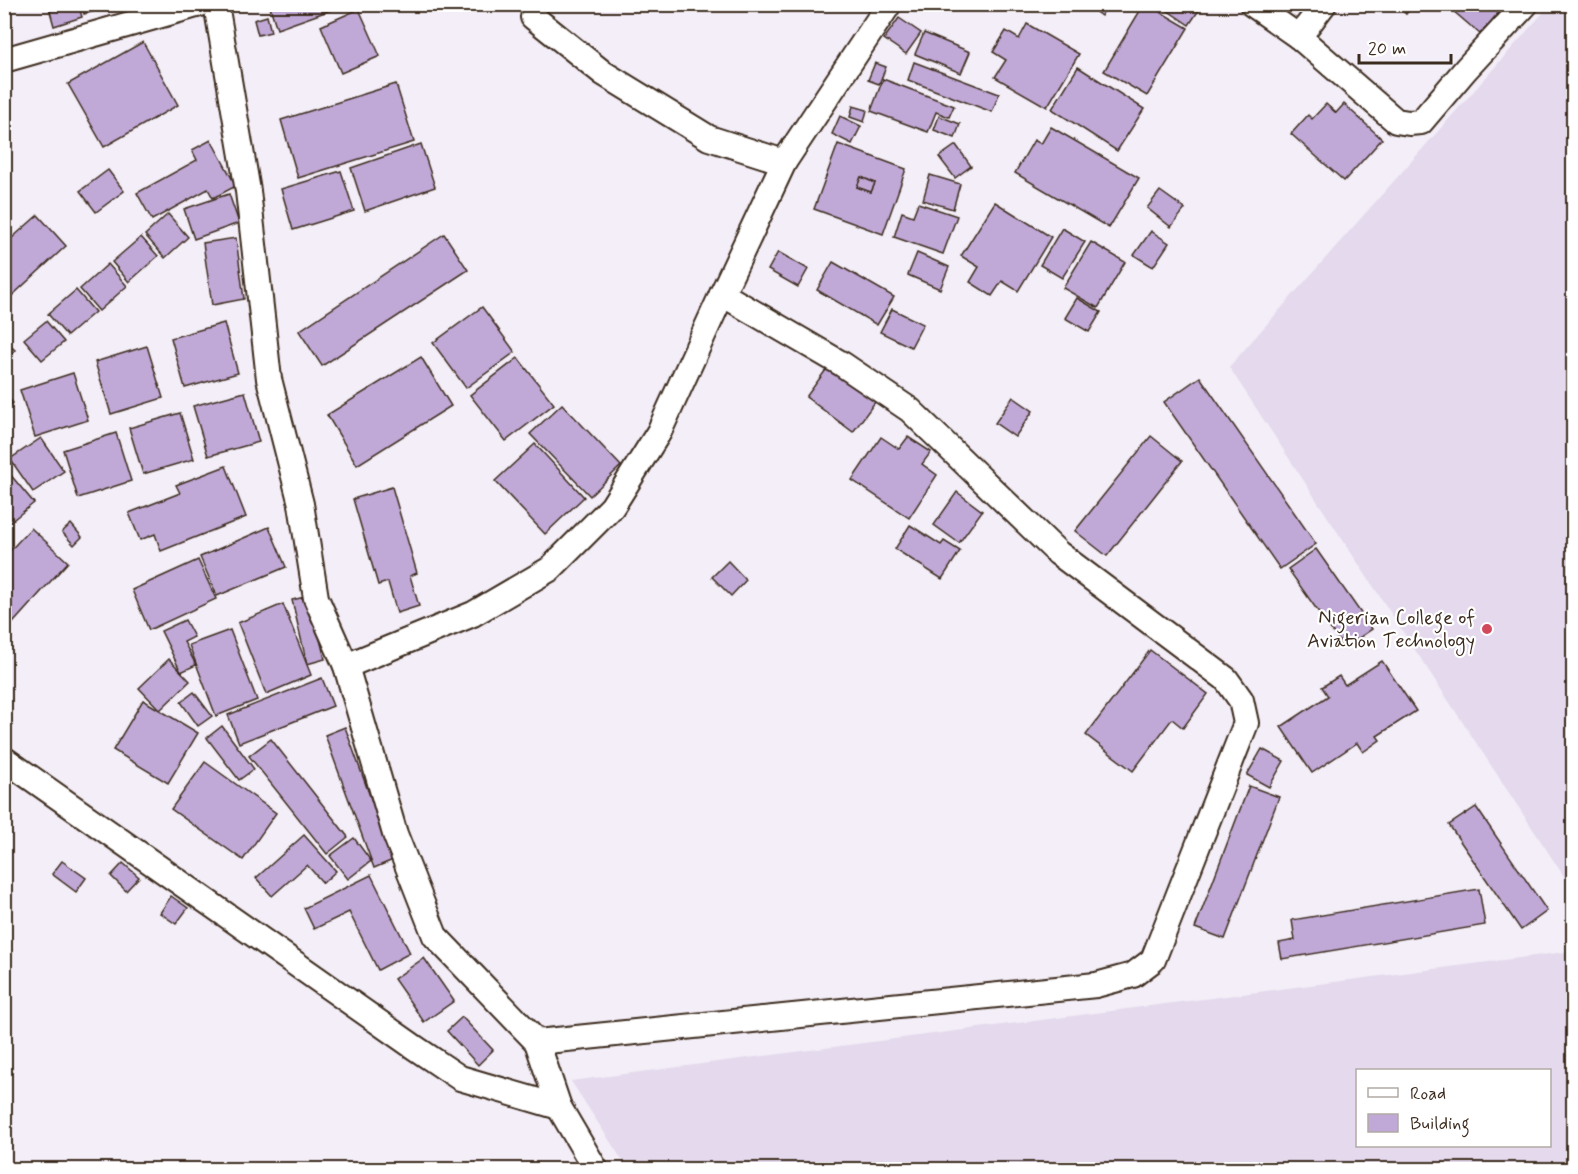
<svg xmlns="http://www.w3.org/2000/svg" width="1578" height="1174" viewBox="0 0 1578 1174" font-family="Mynerve,sans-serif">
  <rect width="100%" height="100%" fill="#f3eef7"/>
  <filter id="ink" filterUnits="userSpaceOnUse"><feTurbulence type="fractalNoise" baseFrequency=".0167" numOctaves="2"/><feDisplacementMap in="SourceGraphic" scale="12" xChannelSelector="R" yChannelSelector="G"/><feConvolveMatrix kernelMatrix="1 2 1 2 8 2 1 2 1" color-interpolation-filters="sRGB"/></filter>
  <g filter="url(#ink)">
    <!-- built -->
    <g fill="#e4d9ed" fill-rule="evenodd">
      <path d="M1550,5H1574L1573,890L1229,367Z"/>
      <path d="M1573,951V1169H628L571,1081ZM1358,1070H1550V1146H1358Z"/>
    </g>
    <!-- building -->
    <g fill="#c1a9d7" stroke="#3b2a1e" stroke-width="1.5" fill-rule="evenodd">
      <path d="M4,4H16L17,6L4,11Z"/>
      <path d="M48,4H78L82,17L54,26Z"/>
      <path d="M82,4H109L110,7L84,14Z"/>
      <path d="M269,4H330L331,10L277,29Z"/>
      <path d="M1085,4H1108L1101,16Z"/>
      <path d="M1144,4H1147L1188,28L1147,96L1104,71Z"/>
      <path d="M1158,4H1203L1189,25Z"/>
      <path d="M1290,4H1303L1298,11Z"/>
      <path d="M1395,4H1413L1406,14Z"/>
      <path d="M1445,4H1506L1480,34Z"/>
      <path d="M359,9L380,56L341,73L321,26Z"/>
      <path d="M267,16L271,32L258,35L254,20Z"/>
      <path d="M899,18L921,33L906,54L884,39Z"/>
      <path d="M1027,24L1079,54L1047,107L995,77L1006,60L993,52L1006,31L1019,39Z"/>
      <path d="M924,33L970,52L961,73L915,54Z"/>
      <path d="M143,42L178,105L104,147L68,84Z"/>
      <path d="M914,62L999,94L992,112L908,80Z"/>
      <path d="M875,63L886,67L879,84L868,80Z"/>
      <path d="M1078,67L1144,109L1117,151L1052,109Z"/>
      <path d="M883,79L954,106L949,117L936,112L928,132L871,111Z"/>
      <path d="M396,84L414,142L298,178L281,120Z"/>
      <path d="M1326,104L1336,113L1344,104L1382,139L1344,181L1291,134L1308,115L1312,119Z"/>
      <path d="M853,106L867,110L864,122L850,117Z"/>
      <path d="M840,116L861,126L852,144L832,134Z"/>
      <path d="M939,116L960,124L955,138L934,130Z"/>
      <path d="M1051,127L1139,178L1109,228L1015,173L1034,140L1041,144Z"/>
      <path d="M211,140L236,186L213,198L208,189L152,220L137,193L197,160L192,150Z"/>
      <path d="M421,144L435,187L365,211L351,168Z"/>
      <path d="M838,144L906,169L883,234L814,209ZM861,177L875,183L871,192L857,187Z"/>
      <path d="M956,145L971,166L955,178L939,157Z"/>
      <path d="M108,170L124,191L96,212L80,191Z"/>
      <path d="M341,171L354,211L293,230L281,189Z"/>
      <path d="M930,175L960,184L953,209L923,200Z"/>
      <path d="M861,177L875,183L871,192L857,187Z"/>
      <path d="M1160,191L1185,209L1171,227L1147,208Z"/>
      <path d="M229,194L239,223L194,239L184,209Z"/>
      <path d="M995,202L1051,237L1018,291L1002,281L992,296L970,282L979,267L961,256Z"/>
      <path d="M918,203L957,216L943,254L894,237L902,212L913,216Z"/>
      <path d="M168,214L188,237L165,258L145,235Z"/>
      <path d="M38,215L66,246L4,303V245Z"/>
      <path d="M1062,228L1085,242L1062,278L1040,265Z"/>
      <path d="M1151,231L1169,243L1153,267L1134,255Z"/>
      <path d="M444,234L468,270L322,366L299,331Z"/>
      <path d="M141,237L158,256L129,282L112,262Z"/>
      <path d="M236,238L244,299L212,305L203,243Z"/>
      <path d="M1091,242L1125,262L1098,308L1063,288Z"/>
      <path d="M778,252L808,269L798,287L768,270Z"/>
      <path d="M917,253L949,267L940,289L908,275Z"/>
      <path d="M833,262L894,297L877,325L817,290Z"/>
      <path d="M108,264L127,286L99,311L80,289Z"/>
      <path d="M76,290L95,312L67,336L48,314Z"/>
      <path d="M1077,298L1101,312L1089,332L1065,318Z"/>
      <path d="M482,307L515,352L466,388L433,343Z"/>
      <path d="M892,309L923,324L911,347L880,332Z"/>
      <path d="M46,321L64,342L42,360L24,339Z"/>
      <path d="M224,323L238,373L185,388L171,338Z"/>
      <path d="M4,340L15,350L4,362Z"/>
      <path d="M147,346L163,398L111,414L95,362Z"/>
      <path d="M421,357L451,406L357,465L327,415Z"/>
      <path d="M518,358L554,404L506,441L470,395Z"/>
      <path d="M831,363L878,398L853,432L806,397Z"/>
      <path d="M73,373L88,420L35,437L20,390Z"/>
      <path d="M1200,377L1316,544L1280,569L1164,402Z"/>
      <path d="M245,392L259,442L208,456L193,406Z"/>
      <path d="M4,394L13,403L4,411Z"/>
      <path d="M1013,397L1033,411L1015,437L995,423Z"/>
      <path d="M562,404L621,466L590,496L530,434Z"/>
      <path d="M180,413L194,459L143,474L129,428Z"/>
      <path d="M116,433L131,481L78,498L63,450Z"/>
      <path d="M1151,436L1182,461L1107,556L1075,531Z"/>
      <path d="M881,437L899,449L908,437L931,452L922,464L937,475L909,518L852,480Z"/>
      <path d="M41,438L64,471L33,492L10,459Z"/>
      <path d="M535,444L584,497L545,534L495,481Z"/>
      <path d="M226,466L246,517L161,551L155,534L140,540L129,513L180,493L176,485Z"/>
      <path d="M4,467L34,503L4,527Z"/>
      <path d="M392,487L417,573L410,576L419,606L397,613L388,582L378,585L353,499Z"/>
      <path d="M957,492L982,511L959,543L934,525Z"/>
      <path d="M71,524L82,537L74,545L62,532Z"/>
      <path d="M910,525L941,545L944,541L960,551L942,579L895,549Z"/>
      <path d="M269,527L286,567L217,596L200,557Z"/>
      <path d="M31,528L68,562L4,633V557Z"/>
      <path d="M1316,549L1372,629L1344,648L1288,569Z"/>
      <path d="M198,560L216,599L149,630L132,590Z"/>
      <path d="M728,561L746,580L731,596L712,577Z"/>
      <path d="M309,596L325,659L307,664L292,600Z"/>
      <path d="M283,604L311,675L266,694L238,623Z"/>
      <path d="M185,620L194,637L184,642L196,665L181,672L161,631Z"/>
      <path d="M230,630L257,700L216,716L189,645Z"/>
      <path d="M1150,650L1208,694L1183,728L1172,719L1133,771L1086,735Z"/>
      <path d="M169,659L190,681L160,710L139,688Z"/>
      <path d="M1382,661L1416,711L1377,736L1380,740L1363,752L1357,743L1312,773L1281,727L1328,696L1322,687L1339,676L1345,685Z"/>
      <path d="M322,678L333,706L239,743L228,715Z"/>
      <path d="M194,692L212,716L198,726L181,702Z"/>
      <path d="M143,700L198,733L168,783L113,750Z"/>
      <path d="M222,726L254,769L239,780L207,738Z"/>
      <path d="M345,727L393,860L374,868L325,735Z"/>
      <path d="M271,739L348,837L327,854L249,756Z"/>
      <path d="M1262,749L1284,761L1269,787L1247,775Z"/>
      <path d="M205,762L276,813L243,860L171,809Z"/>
      <path d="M1249,786L1279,797L1225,939L1195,928Z"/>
      <path d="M1476,807L1547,911L1521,930L1449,825Z"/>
      <path d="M304,835L336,871L323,883L307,865L272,896L256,878Z"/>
      <path d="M354,838L371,861L348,879L330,856Z"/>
      <path d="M62,861L86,878L76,892L52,874Z"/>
      <path d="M123,863L139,877L126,891L111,876Z"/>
      <path d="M371,875L410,953L378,970L349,912L314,929L304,908Z"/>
      <path d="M1479,889L1485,925L1282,959L1279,943L1295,940L1292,920Z"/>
      <path d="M171,896L188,908L176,924L160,913Z"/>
      <path d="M424,958L454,1001L424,1022L394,979Z"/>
      <path d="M462,1017L493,1050L478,1065L447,1031Z"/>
    </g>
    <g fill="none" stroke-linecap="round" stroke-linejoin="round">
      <defs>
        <g id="street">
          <path d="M216,4L248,191L269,379L301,504L316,598L346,666L395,834L435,936L537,1042L559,1107L596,1170"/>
          <path d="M1252,4L1299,37L1396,121L1409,123L1421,122L1466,69L1526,4"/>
          <path d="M533,17L603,73L709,138L784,162"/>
          <path d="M1299,37L1324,4"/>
          <path d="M4,60L200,4"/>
          <path d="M346,666L473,614L550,569L612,507L659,432L722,294L784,162L889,4"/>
          <path d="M4,759L414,1047L460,1078L559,1107"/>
          <path d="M537,1042L1096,985L1133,975L1153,960L1246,723L1241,700L1226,679L1058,553L910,410L842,364L722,294"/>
        </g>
      </defs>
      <!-- street casing -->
      <use href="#street" stroke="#3b2a1e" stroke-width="28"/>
      <!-- street -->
      <use href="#street" stroke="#fff" stroke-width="24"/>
    </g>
  </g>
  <!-- markers -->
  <circle fill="#d1495b" stroke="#fff" stroke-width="2" cx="1487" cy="629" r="6"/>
  <g text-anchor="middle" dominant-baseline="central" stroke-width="4.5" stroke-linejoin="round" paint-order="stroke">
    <!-- poi labels -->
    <g font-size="20" fill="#3b2a1e" stroke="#fff" text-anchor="end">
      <text x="1475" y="618">Nigerian College of<tspan x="1475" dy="23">Aviation Technology</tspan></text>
    </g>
  </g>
  <!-- margin -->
  <rect width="1578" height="1174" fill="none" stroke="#fff" stroke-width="24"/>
  <rect x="12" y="12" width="1554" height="1150" fill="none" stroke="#3b2a1e" stroke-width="2" filter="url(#ink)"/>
  <!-- legend -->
  <rect x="1356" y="1069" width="195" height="78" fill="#ffffff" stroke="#b1aaa5" stroke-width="1.5"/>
  <rect x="1368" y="1088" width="30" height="9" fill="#ffffff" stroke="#b1aaa5" stroke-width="1.5"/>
  <text x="1410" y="1099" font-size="18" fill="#3b2a1e">Road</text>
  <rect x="1368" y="1114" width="30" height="18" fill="#c1a9d7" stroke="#b1aaa5" stroke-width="1.5"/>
  <text x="1410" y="1129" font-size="18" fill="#3b2a1e">Building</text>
  <!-- scale -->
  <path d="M1359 54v9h92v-9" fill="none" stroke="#3b2a1e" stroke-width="3"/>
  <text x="1368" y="54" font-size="18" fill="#3b2a1e" stroke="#ffffff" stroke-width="4.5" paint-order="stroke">20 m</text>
</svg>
